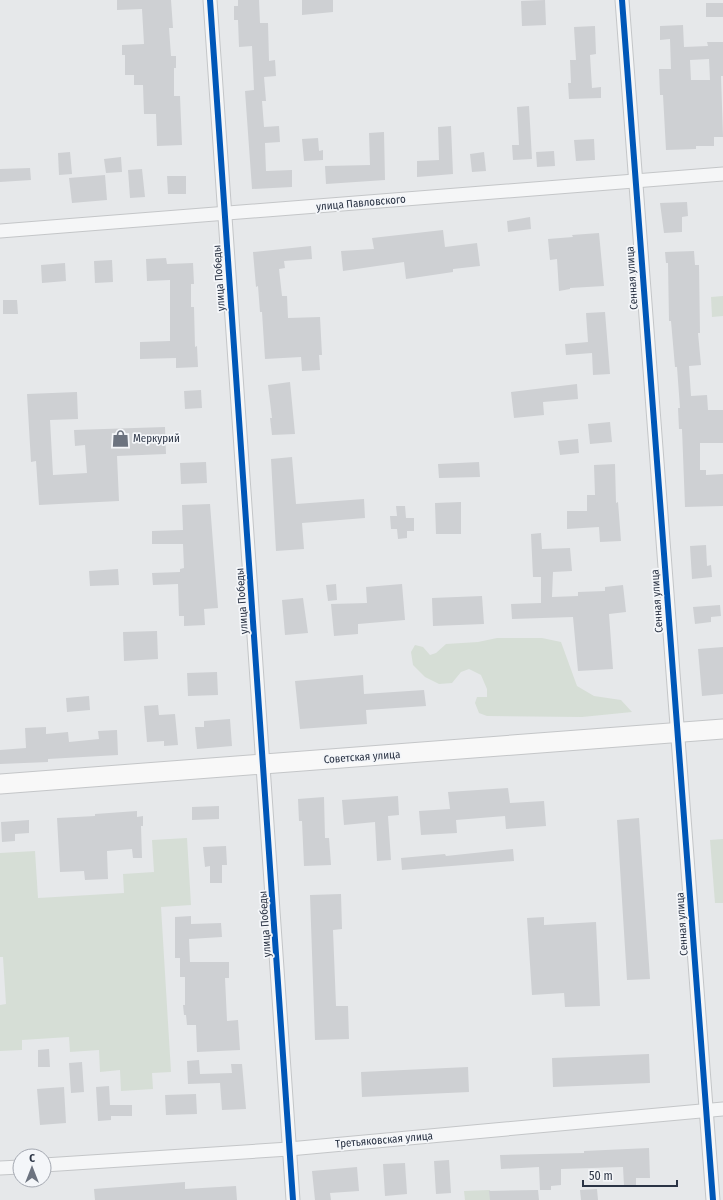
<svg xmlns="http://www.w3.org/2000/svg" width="723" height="1200" viewBox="0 0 723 1200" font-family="'Fira Sans Condensed',sans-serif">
  <rect width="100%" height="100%" fill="#e6e8ea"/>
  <!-- green -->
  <g fill="#d6ded6">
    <path d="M723,296V316L712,317L711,297Z"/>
    <path d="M497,638H542L561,642L577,686L594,696L621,700L632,712L582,717L487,716L479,713L475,703L477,697H487V689L481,675L469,669L461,672L452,683L439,684L425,677L413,665L411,652L415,645L423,647L430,655L436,653L446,644L478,642Z"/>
    <path d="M187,838L191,905L161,907L171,1072L152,1073L153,1089L121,1091L120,1070L100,1072L99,1050L70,1052L69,1037L22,1040V1050L0,1051V1005L6,1004L3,957H0V853L35,851L38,898L124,893L123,874L154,872L152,840Z"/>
    <path d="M723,839V903H715L710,840Z"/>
    <path d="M490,1190L491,1200H465L464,1191Z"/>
  </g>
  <!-- building -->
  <g fill="#ced0d3" fill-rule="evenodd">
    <path d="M117,0H171L173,28H169L171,56H176V68H174V96H180L182,145L157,146L156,114H144L143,85H134V75H125V55H122V45L144,44L142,9L117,10Z"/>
    <path d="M238,0H259L260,23H268L269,61L275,60L276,76L264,77L266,101H262L264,127L279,126L280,142L265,143L266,171L292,170V187L252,189L245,91L254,90L252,46L239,47L238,20H234V6H238Z"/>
    <path d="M302,0H333V12L302,15Z"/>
    <path d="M545,0L546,25L522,26L521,1Z"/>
    <rect x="706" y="3" width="17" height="14"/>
    <path d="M683,25L684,47L708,46L707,42H723V76H721L723,137H714V146H696V149L666,150L663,95H660L659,69H671L670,39L660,40V26ZM709,59L710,80H691L690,60Z"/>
    <path d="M595,26L596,54L590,55L592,88L601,87V98L569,99L568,83H571L570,60H576L574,27Z"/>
    <path d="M529,106L532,159L513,160L512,145H519L517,107Z"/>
    <path d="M451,126L453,174L417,177V161L439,160L438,127Z"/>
    <path d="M384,132L385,180L326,184L325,166L370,165L369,133Z"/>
    <path d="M318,138L319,151L323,150V160L304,161L302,139Z"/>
    <path d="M594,139L595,160L576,161L574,140Z"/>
    <path d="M554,151L555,166L537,167L536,152Z"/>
    <path d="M70,152L72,174L59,175L58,153Z"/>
    <path d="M484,152L486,171L472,172L470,154Z"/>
    <path d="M121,157L122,172L106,173L104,159Z"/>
    <path d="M30,168L31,180L0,182V169Z"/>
    <path d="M142,169L145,197L130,198L128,170Z"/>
    <path d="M105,175L107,200L72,203L69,178Z"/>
    <path d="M167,176H186V194H168Z"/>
    <path d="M687,202L688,216L682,217V232L664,233L660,203Z"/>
    <path d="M530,217L531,229L508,232L507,221Z"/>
    <path d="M443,230L445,247L477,243L480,266L453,269V272L406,279L404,262L343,271L341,251L374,249L372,238Z"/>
    <path d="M599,233L604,286L570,288V289L559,291L557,259L550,260L548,239L573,237L572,235Z"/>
    <path d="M311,246L312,259L284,261L285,268L279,269L282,296H287L288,318L320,317L322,355H319L320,370L302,371L301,357L265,359L262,312H260L258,286L256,287L253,252Z"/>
    <path d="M694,251L695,265H699L700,333H698L701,365L689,366L691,396L707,395L708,410H723V443H700V470H706V475L723,474V506L685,507L682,429H679L678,408H680L677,367H675L671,321H669L668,263H666L665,252Z"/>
    <path d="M166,258L167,264L193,263L194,284H191V307H194L195,347L197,346L198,367L176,368V358L140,359V342L170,341V280L147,281L146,259Z"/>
    <path d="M112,260L113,282L95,283L94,261Z"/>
    <path d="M65,263L66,281L42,283L41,265Z"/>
    <path d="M3,300H17L18,314H3Z"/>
    <path d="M605,312L610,374L593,375L592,353L566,355L565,344L588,342L586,313Z"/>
    <path d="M290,382L295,434L272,435L270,418H272L268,385Z"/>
    <path d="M577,384L578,399L543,402L544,415L514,418L511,392Z"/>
    <path d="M201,390L202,408L185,409L184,391Z"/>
    <path d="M77,392L78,419L50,420L53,475L87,473L85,445L75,446L74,430L165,427L166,454L117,456L119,501L39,505L36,461L31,462L27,394Z"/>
    <path d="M610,422L612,442L590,444L588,424Z"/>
    <path d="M578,439L579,453L560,455L558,441Z"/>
    <path d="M292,457L296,504L364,499L365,518L302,523L304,549L276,551L271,459Z"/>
    <path d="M206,462L207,483L181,484L180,463Z"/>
    <path d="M479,462L480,477L439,478L438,464Z"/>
    <path d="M615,464L616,503L618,502L621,541L600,542L599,527L567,529V511H587V495H595L594,465Z"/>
    <path d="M461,502V534H436L435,503Z"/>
    <path d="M210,504L218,608L204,609L205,625L184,626V616H179L178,584L153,585L152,573L180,572V569L184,568L183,544H152V531L183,530L182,505Z"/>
    <path d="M396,506H405L406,518H414V531H407V538L398,539L397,529H391L390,516H397Z"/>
    <path d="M541,533L542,549L570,548L572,571L553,572L552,597L578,596V592L605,591V587L623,585L626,612L609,614L613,669L578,671L573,617L512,619L511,604L541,603V577H533L531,534Z"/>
    <path d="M706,545L707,566L711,565L712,577L692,579L690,546Z"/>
    <path d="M118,569L119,585L90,586L89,571Z"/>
    <path d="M336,584L337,600L328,601L326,585Z"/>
    <path d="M402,584L405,620L358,624V634L334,636L331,604L367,603L366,587Z"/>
    <path d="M482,596L484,624L433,626L432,598Z"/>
    <path d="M303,598L308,633L285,635L282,600Z"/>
    <path d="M720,605L721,616L711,617V622L695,624L693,607Z"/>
    <path d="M157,631L158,659L124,661L123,632Z"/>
    <path d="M723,647V694L702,696L698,649Z"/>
    <path d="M217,672L218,695L188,696L187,673Z"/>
    <path d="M363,675L364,694L424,690L426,706L366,710L367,724L300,729L295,681Z"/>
    <path d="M89,696L90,710L67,712L66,698Z"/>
    <path d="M158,705L159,715L175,714L178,745L164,746V741L147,742L144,706Z"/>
    <path d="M230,719L232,746L197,749L195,727H204V721Z"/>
    <path d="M46,727V734L68,732L69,742L99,739L98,731L117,730L118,755L48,759V762L0,764V750L26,748L25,728Z"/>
    <path d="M508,788L510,803L544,801L546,826L506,829L505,816L456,820L457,833L421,835L419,811L450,809L448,792Z"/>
    <path d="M398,796L399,815L388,816L391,860L377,861L375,822L344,825L342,800Z"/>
    <path d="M324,797L325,838H329L331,865L304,866L302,821H299L298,799Z"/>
    <path d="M219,806V819L192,820V807Z"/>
    <path d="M137,811V817L143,816V826H141L142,858H133L132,849L107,851L108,879L85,880L84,871L60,872L57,818L95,816V814Z"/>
    <path d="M639,818L650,979L627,980L617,820Z"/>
    <path d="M29,820V833L15,834V841L2,842L1,822Z"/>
    <path d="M226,846L227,865H222V883H210V866L205,867L203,847Z"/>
    <path d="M513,849L514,861L402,870L401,858L445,854L446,856Z"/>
    <path d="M341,894L342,929L333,930L336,1006H348L349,1039L315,1040L310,895Z"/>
    <path d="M191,916V924L221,923L222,937L189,939L190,962H229V978H225L227,1021L238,1020L240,1050L197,1052L196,1025H187L186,1015H184L183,1005H185V977H180V958H175V917Z"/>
    <path d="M544,917V925L596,922L600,1006L565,1007L564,993L532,995L527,918Z"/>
    <path d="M49,1049L50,1067H38V1050Z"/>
    <path d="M649,1054L650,1083L553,1087L552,1058Z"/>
    <path d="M199,1060L200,1074L232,1073L231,1064H242L246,1109L222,1110L220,1083L188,1084L187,1061Z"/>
    <path d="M82,1062L84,1092L71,1093L69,1063Z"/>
    <path d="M468,1067L469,1092L362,1097L361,1072Z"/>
    <path d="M109,1086L110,1105H132V1116H111V1120L98,1121L96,1087Z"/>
    <path d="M64,1087L66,1123L40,1125L37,1089Z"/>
    <path d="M196,1094L197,1114L166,1115L165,1095Z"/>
    <path d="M649,1148L650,1178H636V1186H624L623,1167L561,1169V1185L551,1186V1190H540L539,1167L501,1169L500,1155L584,1153V1151Z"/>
    <path d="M449,1160L451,1193L436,1194L434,1161Z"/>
    <path d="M405,1163L407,1194L385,1196L383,1164Z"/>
    <path d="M357,1167L359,1191L330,1193L331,1200H315L312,1171Z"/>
    <path d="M185,1182V1189L236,1186L237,1200H95L94,1189Z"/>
    <path d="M597,1189L598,1200H581L580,1190Z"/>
    <path d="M538,1190L539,1200H490L489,1191Z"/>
  </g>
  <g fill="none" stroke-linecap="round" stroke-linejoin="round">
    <defs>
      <g id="street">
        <path d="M210,0L293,1200"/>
        <path d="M622,0L713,1200"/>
        <path d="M0,231L723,174"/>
        <path d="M44,1165L289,1149L723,1109"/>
        <path d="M0,1168L20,1167"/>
      </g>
      <path id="secondary" d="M0,784L723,729"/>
    </defs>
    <!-- street casing -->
    <use href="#street" stroke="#c4c6c8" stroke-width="15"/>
    <!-- secondary casing -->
    <use href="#secondary" stroke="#c4c6c8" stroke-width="21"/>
    <!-- street -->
    <use href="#street" stroke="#f5f6f7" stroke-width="13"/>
    <!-- secondary -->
    <use href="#secondary" stroke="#f8f8f8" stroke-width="19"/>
    <defs>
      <g id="cycleway">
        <path d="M210,0L293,1200"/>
        <path d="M622,0L713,1200"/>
      </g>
    </defs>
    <!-- cycleway casing -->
    <use href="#cycleway" stroke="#f4f6f9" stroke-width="8"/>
    <!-- cycleway -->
    <use href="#cycleway" stroke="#0057b8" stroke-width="6"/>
  </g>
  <!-- icons -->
  <defs>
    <symbol id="shop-bare" viewBox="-9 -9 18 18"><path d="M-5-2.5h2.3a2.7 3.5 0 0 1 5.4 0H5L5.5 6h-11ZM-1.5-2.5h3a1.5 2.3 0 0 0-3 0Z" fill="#6c737f" stroke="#f4f6f9" stroke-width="2.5" paint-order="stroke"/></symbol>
  </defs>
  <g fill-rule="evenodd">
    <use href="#shop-bare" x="108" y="426" width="25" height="25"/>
  </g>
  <g text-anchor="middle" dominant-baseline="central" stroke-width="3.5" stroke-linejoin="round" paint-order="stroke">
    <!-- street labels -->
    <g font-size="11" fill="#2b3445" stroke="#f4f6f9">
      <text transform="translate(361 203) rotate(-5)">улица Павловского</text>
      <text transform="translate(219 278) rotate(-94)">улица Победы</text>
      <text transform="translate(632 278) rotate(-94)">Сенная улица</text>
      <text transform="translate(242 601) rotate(-94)">улица Победы</text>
      <text transform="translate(657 601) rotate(-94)">Сенная улица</text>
      <text transform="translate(362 757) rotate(-4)">Советская улица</text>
      <text transform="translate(265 924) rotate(-94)">улица Победы</text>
      <text transform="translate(682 924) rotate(-94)">Сенная улица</text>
      <text transform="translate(384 1140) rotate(-5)">Третьяковская улица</text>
    </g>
    <!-- poi labels -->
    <g font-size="11" fill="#2b3445" stroke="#f4f6f9" text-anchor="start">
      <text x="133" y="438">Меркурий</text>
    </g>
  </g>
  <!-- north arrow -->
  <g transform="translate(32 1168)"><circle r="19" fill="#f4f6f9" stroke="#a4a8b1"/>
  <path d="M0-3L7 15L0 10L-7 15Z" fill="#6c737f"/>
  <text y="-6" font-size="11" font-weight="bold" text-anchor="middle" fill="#2b3445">С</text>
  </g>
  <!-- scale -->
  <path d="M583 1180v6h94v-6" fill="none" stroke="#2b3445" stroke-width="2"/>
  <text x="589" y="1180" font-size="12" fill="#2b3445" stroke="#f4f6f9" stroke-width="3" paint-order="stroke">50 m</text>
</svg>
